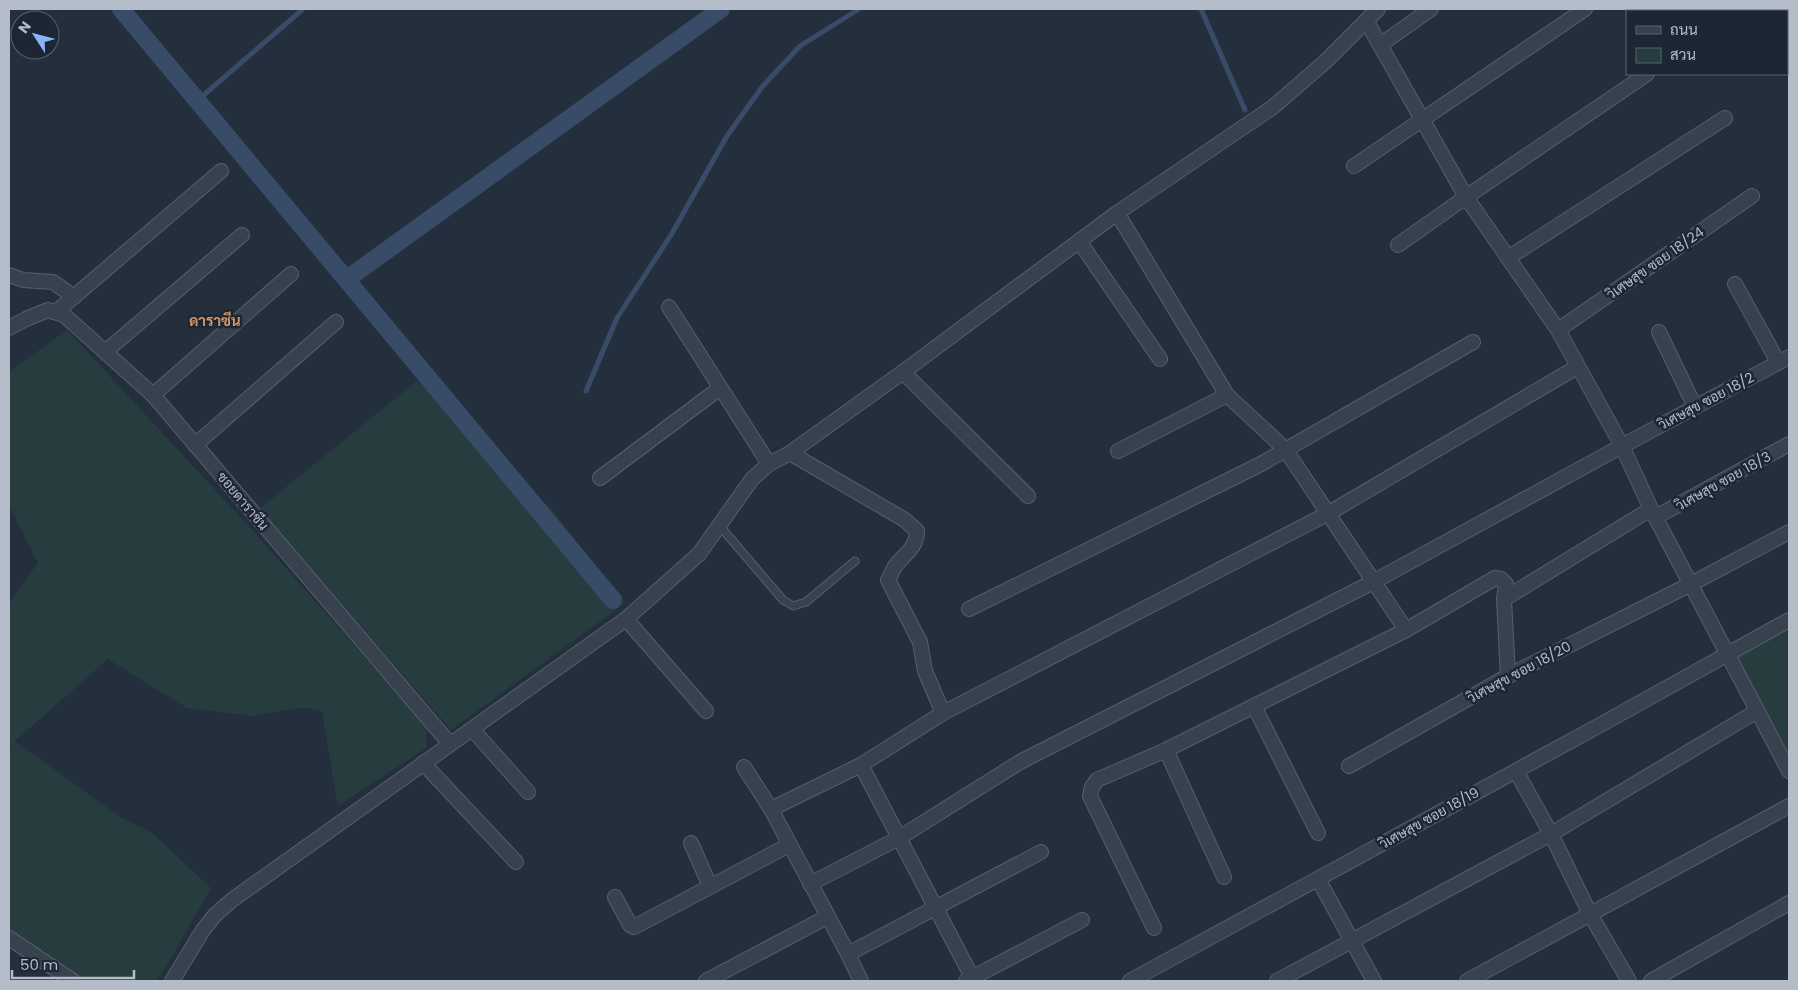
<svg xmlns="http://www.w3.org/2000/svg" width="1798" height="990" viewBox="0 0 1798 990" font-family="Poppins,Sarabun,sans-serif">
  <rect width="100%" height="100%" fill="#242f3e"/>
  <!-- green -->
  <g fill="#263c3f">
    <path d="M67,330L244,521L427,727L426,748L338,806L322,711L304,707L253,716L187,708L108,659L15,741L120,817L151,832L211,888L163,972L156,981H83L9,931V750L13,744L9,746V603L38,563L9,505V372Z"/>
    <path d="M417,381L465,423L552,510L625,603L451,730L259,509Z"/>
    <path d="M1789,620V771L1727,653Z"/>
  </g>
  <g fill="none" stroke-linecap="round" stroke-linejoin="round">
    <!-- stream -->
    <g stroke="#394c67" stroke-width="5">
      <path d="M1201,9L1245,110"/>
      <path d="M198,100L303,9"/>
      <path d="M586,391L617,318L671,235L727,136L762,87L800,46L859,9"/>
    </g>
    <!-- canal -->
    <g stroke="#394c67" stroke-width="18">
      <path d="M121,9L613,600"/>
      <path d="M347,279L721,9"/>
    </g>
    <defs>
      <path id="service" d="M719,525L783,600L793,606L806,602L855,561"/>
      <g id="minor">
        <path d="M1719,9L1721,11"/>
        <path d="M1367,22L1466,197L1558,330L1622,446L1651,509L1789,771"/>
        <path d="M1380,45L1431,9"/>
        <path d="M1787,51L1789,50"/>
        <path d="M1354,166L1585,9"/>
        <path d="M1117,213L1227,395L1285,449L1406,630"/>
        <path d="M1079,241L1160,359"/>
        <path d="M1398,245L1466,197L1647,74"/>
        <path d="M1508,258L1725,118"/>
        <path d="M9,275L23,280L53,282L74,297"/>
        <path d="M1735,284L1778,362"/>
        <path d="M669,307L769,464"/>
        <path d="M56,312L221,171"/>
        <path d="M9,328L26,319L48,310L64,315L153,395L450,744"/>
        <path d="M1558,330L1752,196"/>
        <path d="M1659,332L1695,407"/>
        <path d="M105,352L242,235"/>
        <path d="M903,372L1028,496"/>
        <path d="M153,395L291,274"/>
        <path d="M195,445L336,322"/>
        <path d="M1118,451L1227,395"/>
        <path d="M790,453L905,520L917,531C917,547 905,554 896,565C893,569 891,575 888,580L920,642L925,671L943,713"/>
        <path d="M600,478L720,388"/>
        <path d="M1656,517L1789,444"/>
        <path d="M1504,599L1651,509"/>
        <path d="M969,609L1261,464L1473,342"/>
        <path d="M626,619L706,711"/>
        <path d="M1254,706L1318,833"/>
        <path d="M472,729L528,792"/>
        <path d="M1166,750L1224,877"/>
        <path d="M423,763L516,862"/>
        <path d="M861,765L974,981"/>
        <path d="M1349,766L1508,676L1691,584L1789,532"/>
        <path d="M744,767L771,809"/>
        <path d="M1516,771L1551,834L1590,914L1629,981"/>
        <path d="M691,843L710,886"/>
        <path d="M1318,879L1374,981"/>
        <path d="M810,884L899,838L1020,762L1373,582L1622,446L1789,357"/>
        <path d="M615,897L630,925L634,927L789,845"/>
        <path d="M1154,928L1090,796L1092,787L1097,780L1166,750L1406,630L1495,578L1501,579L1506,584L1504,599L1508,676"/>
        <path d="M9,938L73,981"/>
        <path d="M848,954L1041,852"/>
        <path d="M172,981L203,930L215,915L232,900L626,619L699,554L752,479L769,464L790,453L903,372L1117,213L1273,107L1325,62L1378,9"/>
        <path d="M706,981L827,917"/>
        <path d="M861,981L848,954L771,809L861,765L943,713L1329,513L1577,367"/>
        <path d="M966,981L1082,920"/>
        <path d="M1130,981L1591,730L1789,620"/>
        <path d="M1277,981L1551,834L1757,711"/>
        <path d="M1467,981L1789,806"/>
        <path d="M1651,981L1789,903"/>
      </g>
    </defs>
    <!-- service casing -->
    <use href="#service" stroke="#565f6c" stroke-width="9"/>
    <!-- minor casing -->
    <use href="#minor" stroke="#565f6c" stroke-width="16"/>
    <!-- service -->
    <use href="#service" stroke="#38414e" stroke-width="7"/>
    <!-- minor -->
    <use href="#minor" stroke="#38414e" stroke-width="14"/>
  </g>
  <g text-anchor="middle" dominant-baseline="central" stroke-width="5" stroke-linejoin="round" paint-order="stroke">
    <!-- street labels -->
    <g font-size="14" fill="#b4bcc9" stroke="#1d2633">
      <text transform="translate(1655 263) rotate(-35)">วิเศษสุข ซอย 18/24</text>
      <text transform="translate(1706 401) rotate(-28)">วิเศษสุข ซอย 18/2</text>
      <text transform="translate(1723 481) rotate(-29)">วิเศษสุข ซอย 18/3</text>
      <text transform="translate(243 501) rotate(50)">ซอยดาราซีน</text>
      <text transform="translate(1519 672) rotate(-28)">วิเศษสุข ซอย 18/20</text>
      <text transform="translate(1429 818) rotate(-29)">วิเศษสุข ซอย 18/19</text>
    </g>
    <!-- neighbourhood labels -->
    <g font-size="15" font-weight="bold" fill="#d59563" stroke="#1d2633">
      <text x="215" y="320">ดาราซีน</text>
    </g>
  </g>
  <!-- border -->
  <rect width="1798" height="990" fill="none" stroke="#b4bcc9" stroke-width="20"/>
  <!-- legend -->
  <rect x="1626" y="10" width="162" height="65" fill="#1d2633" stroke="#59626f"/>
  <rect x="1636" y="26" width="25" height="8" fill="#38414e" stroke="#59626f"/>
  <text x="1670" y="35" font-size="15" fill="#b4bcc9">ถนน</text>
  <rect x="1636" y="48" width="25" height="15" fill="#263c3f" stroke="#59626f"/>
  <text x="1670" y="60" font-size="15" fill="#b4bcc9">สวน</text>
  <!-- north arrow -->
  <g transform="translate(35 35) rotate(306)"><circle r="24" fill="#1d2633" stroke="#59626f"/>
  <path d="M0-4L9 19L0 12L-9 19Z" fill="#8ab4f8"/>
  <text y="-8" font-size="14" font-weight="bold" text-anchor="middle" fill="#b4bcc9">N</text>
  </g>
  <!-- scale -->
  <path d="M12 970v8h122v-8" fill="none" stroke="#b4bcc9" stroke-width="2.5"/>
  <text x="20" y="970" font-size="15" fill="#b4bcc9" stroke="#1d2633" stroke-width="4" paint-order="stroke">50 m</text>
</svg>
